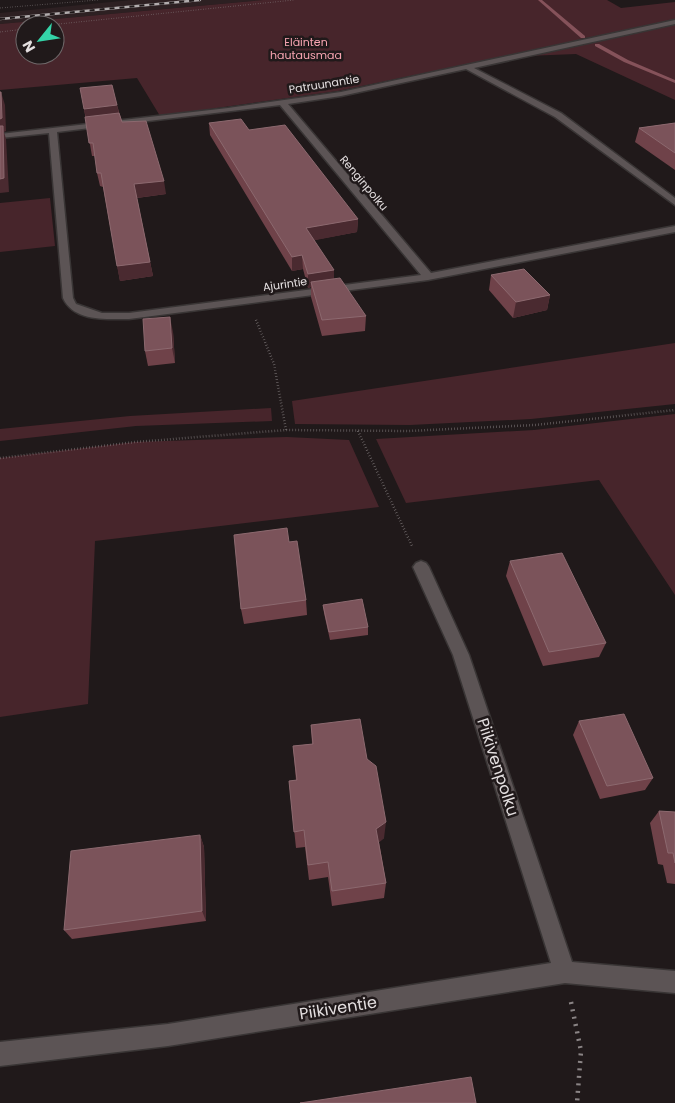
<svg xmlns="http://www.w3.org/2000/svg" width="675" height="1103" viewBox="0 0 675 1103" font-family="Poppins,sans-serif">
  <rect width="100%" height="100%" fill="#20191a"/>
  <!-- built -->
  <path fill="#2d2022" d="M131,0H263L0,24V13Z"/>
  <!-- green -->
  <g fill="#47252b" fill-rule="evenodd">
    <path d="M263,0H607L621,8L675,2V100L576,54L526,56L521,53L338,91L160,116L137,78L0,90V24ZM25,25H55V55H25Z"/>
    <path d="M50,198L55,246L0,252V203Z"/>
    <path d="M675,343V404L531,419L410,425L295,424L292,401Z"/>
    <path d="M271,408L272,421L136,426L0,441V429L130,416Z"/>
    <path d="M675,414V595L599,480L406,503L376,439L534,430Z"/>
    <path d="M287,437L349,440L379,507L95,541L88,704L0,717V458L135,442Z"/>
  </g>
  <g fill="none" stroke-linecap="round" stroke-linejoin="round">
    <!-- stream -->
    <g fill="#85525a" fill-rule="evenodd">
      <path d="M538,0H542L585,36V38H581Z"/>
      <path d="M595,44H599L628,60L675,80V83L624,62L595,46Z"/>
    </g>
    <defs>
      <g id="minor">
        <path d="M675,20V24L474,68L561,113L675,198V205L555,117L466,69L341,96L288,104L431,273L675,226V232L428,280L129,319C106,319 74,322 63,298L49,133L0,138V134L228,108L341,92ZM280,105L421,275L129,313H102L76,304L73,298L57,132Z"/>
        <path d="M421,561L426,563L429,567L469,655L572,962L675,971V993L565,983L168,1046L0,1066V1042L168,1024L551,963L453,655L413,567L416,563Z"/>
      </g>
    </defs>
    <!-- minor casing -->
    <use href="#minor" stroke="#393535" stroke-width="3"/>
    <!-- path-far2 -->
    <g stroke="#8a8485" stroke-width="1" stroke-dasharray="0.5 2" stroke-linecap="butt">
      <path d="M0,8L98,0"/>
      <path d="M49,25L294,0"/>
      <path d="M0,32L25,29"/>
    </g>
    <!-- path-far1 -->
    <g stroke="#8a8485" stroke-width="2.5" stroke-dasharray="0.5 2.5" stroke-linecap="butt">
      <path d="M256,320L274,364L286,430"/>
      <path d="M358,431L412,546"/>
      <path d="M0,458L135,442L286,430L409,431L535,425L675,410"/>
    </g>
    <!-- path -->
    <path stroke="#8a8485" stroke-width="4.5" stroke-dasharray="2 5.5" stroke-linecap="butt" d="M571,1002L581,1051L577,1103"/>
    <!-- minor -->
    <use href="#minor" fill="#5c5455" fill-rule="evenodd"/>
    <defs>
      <path id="rail" d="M0,19L200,0"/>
    </defs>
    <!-- rail casing -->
    <use href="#rail" stroke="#b1acad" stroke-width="2.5"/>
    <!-- rail -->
    <use href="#rail" stroke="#20191a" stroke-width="2" stroke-dasharray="5" stroke-linecap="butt"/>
  </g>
  <!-- wall -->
  <g fill="#6f4249">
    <path d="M117,105L122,122L166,194L137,198L153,276L120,281L103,187L100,186L97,173L95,156H92L84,109Z"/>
    <path d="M209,123L249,130L358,219L357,232L314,240L334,279L366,316L365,331L322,336L311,297V287L308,288L303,269L292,271L210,135Z"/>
    <path d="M675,123V170L635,142L639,128Z"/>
    <path d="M491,275L550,295L547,310L513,318L489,290Z"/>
    <path d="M173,332L175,363L148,366L145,351Z"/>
    <path d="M289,542L306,600L307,615L244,624L241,609Z"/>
    <path d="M510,561L606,643L599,657L543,666L506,576Z"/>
    <path d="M323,605L368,627V635L330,640L324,613Z"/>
    <path d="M579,721L653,778L645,790L600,799L573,735Z"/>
    <path d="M311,725L367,759L384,838L379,842L386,883L384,898L332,906L328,877L309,880L305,847L296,848L289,781L296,780L293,746L312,744Z"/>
    <path d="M659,811L675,812V884L667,883L663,865L658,864L650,823Z"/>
    <path d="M200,835L204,847L206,921L72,939L64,930Z"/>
  </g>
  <!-- shaded-wall -->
  <g fill="#4a2a30">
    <path d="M1,92L5,105L6,131L4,132L6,139L9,192L0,193V119Z"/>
    <path d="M117,105L120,118L87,122L84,109Z"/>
    <path d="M164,181L166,194L136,198L134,184Z"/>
    <path d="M358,219L357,232L306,242V228Z"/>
    <path d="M302,255L303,269L292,271V257Z"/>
    <path d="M150,262L153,276L120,281L117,266Z"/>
    <path d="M334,270V284L311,282V287L308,288V274Z"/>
    <path d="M550,295L547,310L513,318L516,302Z"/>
    <path d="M170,317L173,332L175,363L172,348Z"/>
    <path d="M386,822L384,838L375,846L376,829Z"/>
    <path d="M200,835L204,847L206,921L202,911Z"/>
  </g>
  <!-- building -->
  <g fill="#7b535a" stroke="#8c696f">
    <path d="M112,85L117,105L84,109L80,88Z"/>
    <path d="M0,92H1L2,118L0,119Z"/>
    <path d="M119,113L122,122L146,121L164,181L134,184L150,262L117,266L101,173H97L93,143H89L85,117Z"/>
    <path d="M241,119L249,130L285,125L358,219L306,228L334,270L308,274L302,255L292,257L209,123Z"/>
    <path d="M675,123V153L639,128Z"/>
    <path d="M0,126H3L4,178L0,179Z"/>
    <path d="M524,269L550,295L516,302L491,275Z"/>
    <path d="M340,278L366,316L322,320L311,282Z"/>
    <path d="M170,317L172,348L145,351L143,319Z"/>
    <path d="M287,528L289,542L297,541L306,600L241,609L234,535Z"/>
    <path d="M562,553L606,643L549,652L510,561Z"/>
    <path d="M362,599L368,627L329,632L323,605Z"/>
    <path d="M624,714L653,778L607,786L579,721Z"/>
    <path d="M360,719L367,759L376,766L386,822L376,829L386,883L332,891L328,862L308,865L304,830L294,832L289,781L297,780L293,746L313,744L311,725Z"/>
    <path d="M659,811L675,812V863L673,853H668Z"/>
    <path d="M200,835L202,911L64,930L71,851Z"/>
    <path d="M471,1077L476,1103H300Z"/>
  </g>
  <g text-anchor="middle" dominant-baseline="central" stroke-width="5" stroke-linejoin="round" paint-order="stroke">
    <!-- far-park labels -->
    <g font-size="11" fill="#f9a5b2" stroke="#20191a">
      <text x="306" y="42">Eläinten<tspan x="306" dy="13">hautausmaa</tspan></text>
    </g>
    <!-- far-street labels -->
    <g font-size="11" fill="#e4dfe0" stroke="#20191a">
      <text transform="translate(324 84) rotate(-9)">Patruunantie</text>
      <text transform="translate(364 183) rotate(50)">Renginpolku</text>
      <text transform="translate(285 284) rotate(-8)">Ajurintie</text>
    </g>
    <!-- near-street labels -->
    <g font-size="16" fill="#e4dfe0" stroke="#20191a">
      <text transform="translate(498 767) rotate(72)">Piikivenpolku</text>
      <text transform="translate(338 1008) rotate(-9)">Piikiventie</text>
    </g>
  </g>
  <!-- north arrow -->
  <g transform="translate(40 40) rotate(240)"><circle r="24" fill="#20191a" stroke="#6e6869"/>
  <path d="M0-4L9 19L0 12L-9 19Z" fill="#34d4a8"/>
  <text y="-8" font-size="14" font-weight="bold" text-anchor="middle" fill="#e4dfe0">N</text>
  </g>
</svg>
